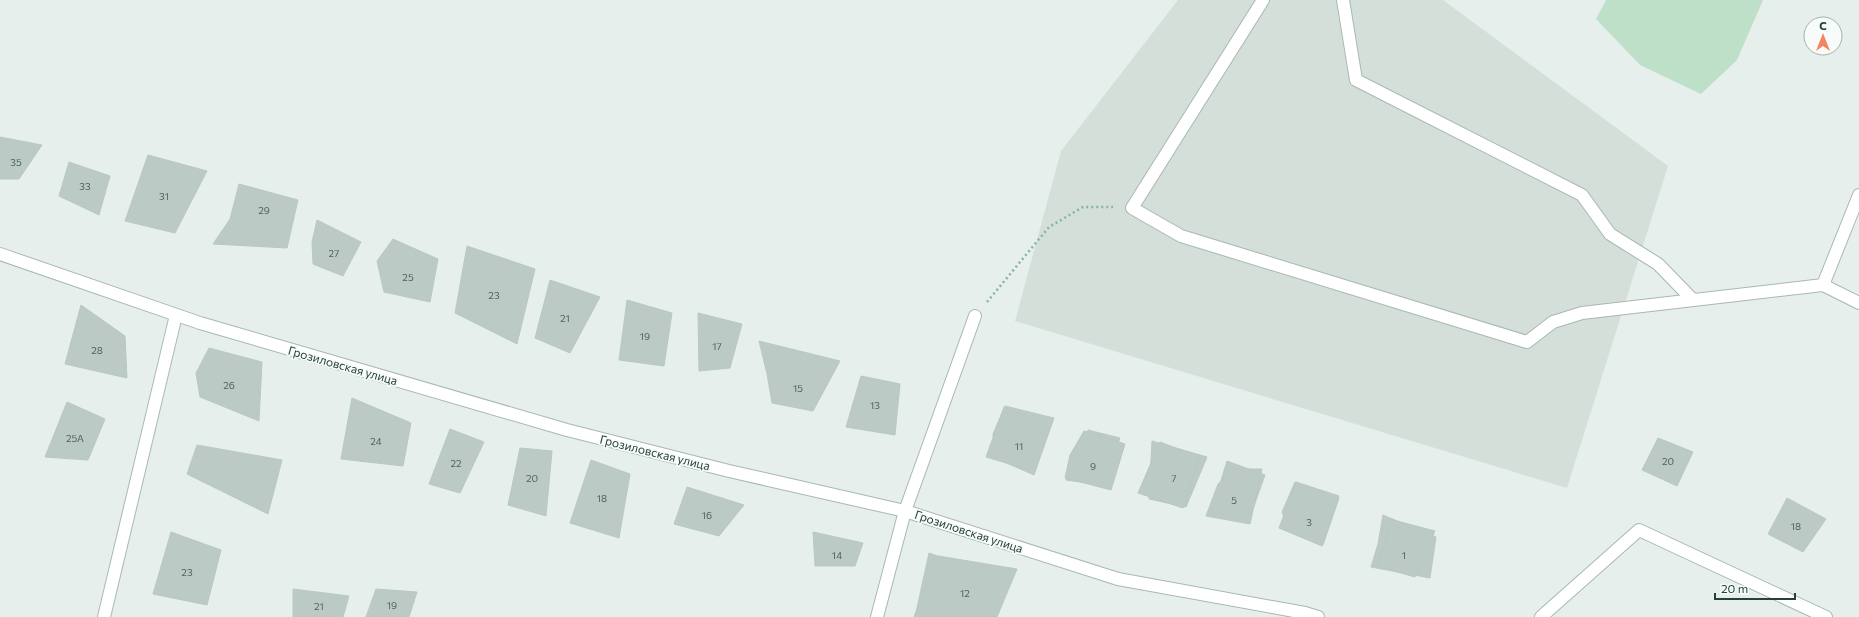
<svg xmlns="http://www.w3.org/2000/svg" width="1859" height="617" viewBox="0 0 1859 617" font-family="Commissioner,sans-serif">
  <rect width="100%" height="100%" fill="#e6efeb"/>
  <!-- built -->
  <path fill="#d4dfda" d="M1178,0H1443L1668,166L1567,488L1015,321L1061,151Z"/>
  <!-- green -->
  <path fill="#bfe0c8" d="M1606,0H1763L1737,60L1701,94L1640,65L1596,19Z"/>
  <!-- building -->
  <g fill="#bbcac4" stroke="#b8c9c2">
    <path d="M0,137L42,145L19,179H0Z"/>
    <path d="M148,155L207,171L175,233L125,221Z"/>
    <path d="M69,162L110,176L99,215L59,196Z"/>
    <path d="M239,184L298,200L287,248L213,244L230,219Z"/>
    <path d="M317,220L361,242L343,276L313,264L312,242Z"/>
    <path d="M393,239L438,259L430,302L384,292L377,261Z"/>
    <path d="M467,246L535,269L517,344L455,313Z"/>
    <path d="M550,280L600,297L570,353L535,338Z"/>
    <path d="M627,300L672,313L664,366L619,360Z"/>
    <path d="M81,305L125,336L127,378L65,364Z"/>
    <path d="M698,313L742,324L730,368L699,371Z"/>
    <path d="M759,341L840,361L813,411L772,403L767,374Z"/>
    <path d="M209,348L262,362L259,421L200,397L196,373Z"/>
    <path d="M861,376L900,384L895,435L846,427Z"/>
    <path d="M352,398L411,423L403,466L341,459Z"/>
    <path d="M67,402L105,419L88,460L45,457Z"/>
    <path d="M1005,406L1054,418L1034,475L995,458L993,434Z"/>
    <path d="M1004,407L1038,420L1020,467L986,457Z"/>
    <path d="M450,429L484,442L460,493L429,484Z"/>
    <path d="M1088,430L1120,438L1102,485L1066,480Z"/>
    <path d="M1084,431L1125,444L1111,490L1065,478L1070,455Z"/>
    <path d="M1658,438L1693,452L1677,486L1642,470Z"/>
    <path d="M1152,441L1207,457L1186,507L1149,499Z"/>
    <path d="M1160,442L1199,457L1183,508L1138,493Z"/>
    <path d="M197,445L282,460L268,514L187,474Z"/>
    <path d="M520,448L552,451L546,516L508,505Z"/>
    <path d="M591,460L630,474L619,538L570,523Z"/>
    <path d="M1227,461L1265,475L1248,523L1211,513Z"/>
    <path d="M1235,469H1262L1250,524L1206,516L1218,484Z"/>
    <path d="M1295,482L1339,498L1323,545L1291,532L1282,512Z"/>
    <path d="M1296,482L1339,496L1322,546L1279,528Z"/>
    <path d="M687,487L744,505L719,536L674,524Z"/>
    <path d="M1787,498L1826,519L1803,552L1768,534Z"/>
    <path d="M1383,515L1436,537L1430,578L1371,567L1378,544Z"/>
    <path d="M1393,520L1435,531L1415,577L1376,566Z"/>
    <path d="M171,532L221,550L207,605L153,594Z"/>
    <path d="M813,532L863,543L855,566H815Z"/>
    <path d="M929,553L1006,581L995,617H915Z"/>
    <path d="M938,556L1017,569L997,617H914Z"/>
    <path d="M293,589L349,596L343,617H293Z"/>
    <path d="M376,589L417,592L409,617H366Z"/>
  </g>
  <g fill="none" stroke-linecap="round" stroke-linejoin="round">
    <defs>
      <g id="minor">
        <path d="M1263,0L1132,208L1181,236L1527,342L1553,322L1582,313L1823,285L1859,195"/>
        <path d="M1343,0L1356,80L1582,195L1610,234L1658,264L1693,300"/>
        <path d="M0,254L200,323L567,430L729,471L905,511L1118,579L1305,613L1318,617"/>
        <path d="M1823,285L1859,303"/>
        <path d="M104,617L176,315"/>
        <path d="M877,617L905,511L975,316"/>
        <path d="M1541,617L1639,530L1826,617"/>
      </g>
    </defs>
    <!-- minor casing -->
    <use href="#minor" stroke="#a8b8b2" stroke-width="14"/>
    <!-- path -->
    <path stroke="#86b3a5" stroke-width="2.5" stroke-dasharray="2 3" stroke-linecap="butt" d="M987,302L1049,227L1083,207H1113"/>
    <!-- minor -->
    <use href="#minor" stroke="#fff" stroke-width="12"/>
  </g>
  <g text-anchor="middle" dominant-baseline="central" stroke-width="3.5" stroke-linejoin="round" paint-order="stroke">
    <!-- number labels -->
    <g font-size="10" fill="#4a645c">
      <text x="16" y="162">35</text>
      <text x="85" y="186">33</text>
      <text x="164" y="196">31</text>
      <text x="264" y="210">29</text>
      <text x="334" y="253">27</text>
      <text x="408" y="277">25</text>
      <text x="494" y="295">23</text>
      <text x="565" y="318">21</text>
      <text x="645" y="336">19</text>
      <text x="717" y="346">17</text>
      <text x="97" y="350">28</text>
      <text x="229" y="385">26</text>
      <text x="798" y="388">15</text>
      <text x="875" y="405">13</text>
      <text x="75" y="438">25А</text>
      <text x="376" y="441">24</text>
      <text x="1019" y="446">11</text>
      <text x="1668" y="461">20</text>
      <text x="456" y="463">22</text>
      <text x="1093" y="466">9</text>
      <text x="532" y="478">20</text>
      <text x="1174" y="478">7</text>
      <text x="602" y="498">18</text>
      <text x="1234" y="500">5</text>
      <text x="707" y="515">16</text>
      <text x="1309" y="522">3</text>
      <text x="1796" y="526">18</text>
      <text x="837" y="555">14</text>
      <text x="1404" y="555">1</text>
      <text x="187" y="572">23</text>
      <text x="965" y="593">12</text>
      <text x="392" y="605">19</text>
      <text x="319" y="606">21</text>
    </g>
    <!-- street labels -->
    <g font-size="12" fill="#24423a" stroke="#f7fbf9">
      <text transform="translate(343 365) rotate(16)">Грозиловская улица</text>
      <text transform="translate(655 452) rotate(14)">Грозиловская улица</text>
      <text transform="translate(969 531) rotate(18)">Грозиловская улица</text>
    </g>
  </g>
  <!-- north arrow -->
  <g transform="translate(1823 36)"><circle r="19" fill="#f7fbf9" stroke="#a3b1ad"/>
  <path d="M0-3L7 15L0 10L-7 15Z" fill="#f4845f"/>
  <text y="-6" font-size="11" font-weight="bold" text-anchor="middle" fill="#24423a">С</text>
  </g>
  <!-- scale -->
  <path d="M1715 593v6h80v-6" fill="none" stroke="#24423a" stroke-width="2"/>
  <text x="1721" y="593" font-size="12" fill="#24423a" stroke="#f7fbf9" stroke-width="3" paint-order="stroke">20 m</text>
</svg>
